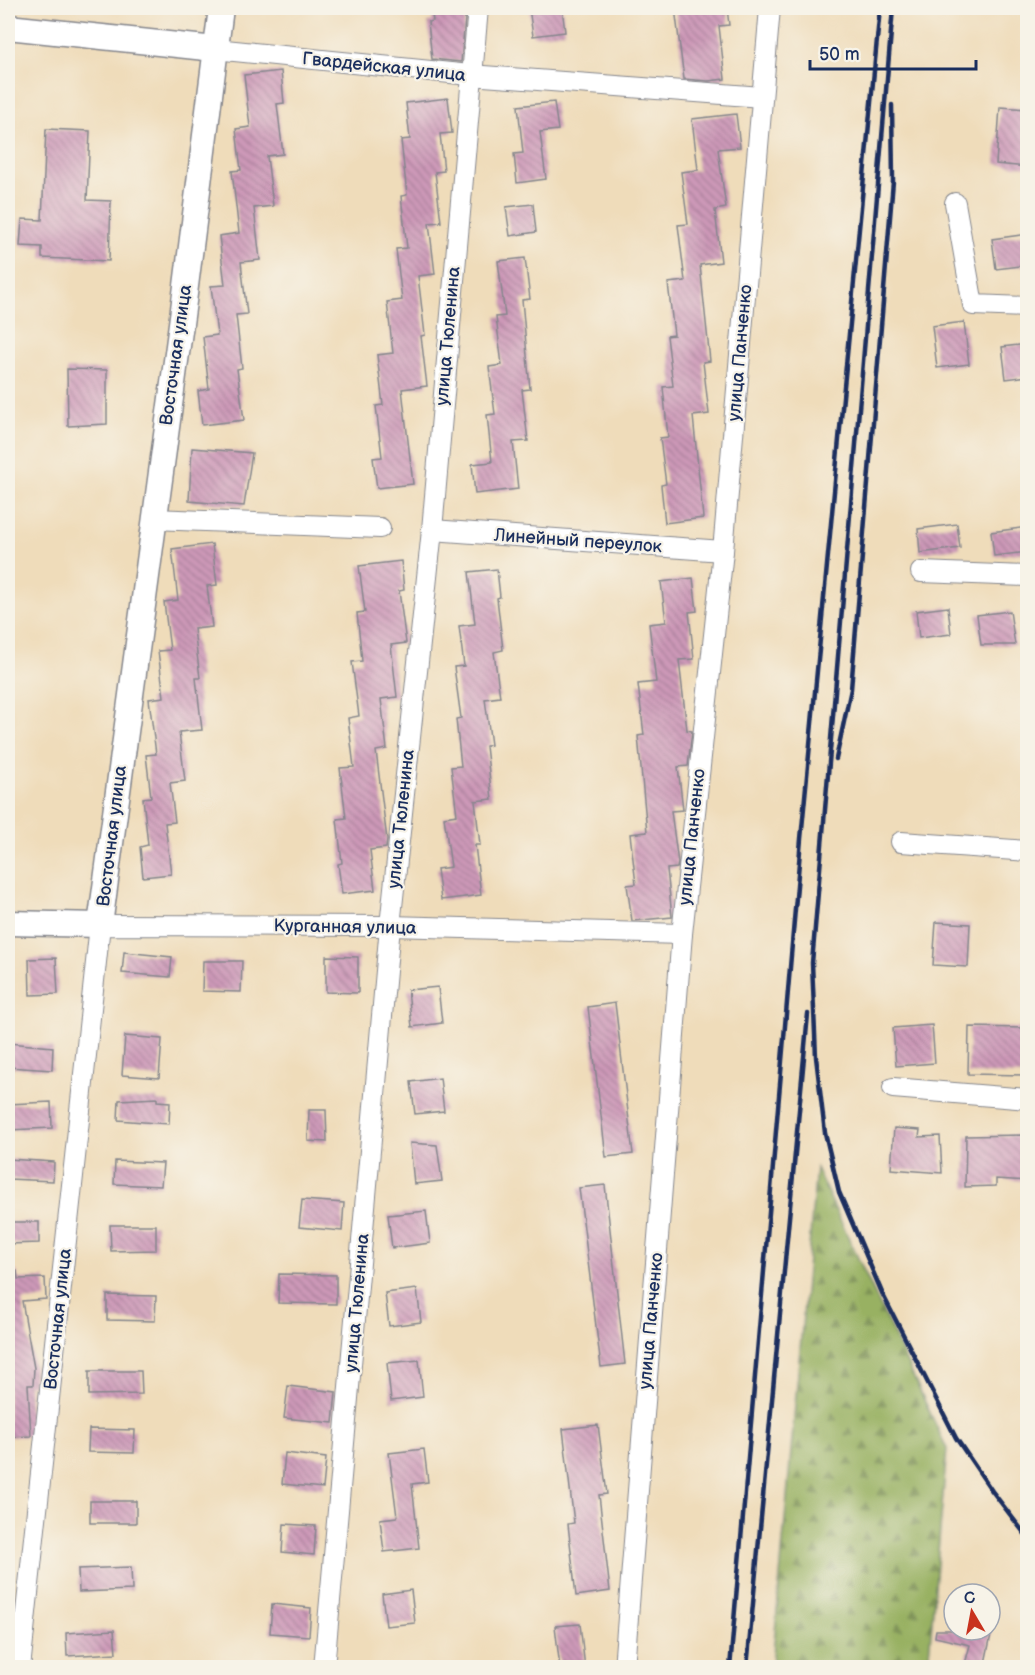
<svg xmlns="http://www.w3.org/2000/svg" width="1035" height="1675" viewBox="0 0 1035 1675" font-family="'Balsamiq Sans',sans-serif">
  <defs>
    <pattern id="forest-firs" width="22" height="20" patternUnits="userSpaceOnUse" patternTransform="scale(1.5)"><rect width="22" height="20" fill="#98b162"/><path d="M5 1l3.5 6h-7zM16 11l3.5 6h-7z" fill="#7b9054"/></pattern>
    <pattern id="building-back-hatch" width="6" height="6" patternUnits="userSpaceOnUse" patternTransform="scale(1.5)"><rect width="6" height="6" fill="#cd99b8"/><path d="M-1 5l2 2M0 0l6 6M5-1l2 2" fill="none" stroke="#a67d99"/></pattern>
  </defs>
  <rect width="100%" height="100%" fill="#f7f3e8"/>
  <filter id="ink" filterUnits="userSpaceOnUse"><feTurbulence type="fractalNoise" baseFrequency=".0167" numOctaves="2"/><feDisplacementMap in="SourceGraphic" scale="12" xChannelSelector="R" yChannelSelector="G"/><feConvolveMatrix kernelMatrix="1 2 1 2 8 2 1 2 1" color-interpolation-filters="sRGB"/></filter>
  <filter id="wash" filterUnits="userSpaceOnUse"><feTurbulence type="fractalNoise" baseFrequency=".008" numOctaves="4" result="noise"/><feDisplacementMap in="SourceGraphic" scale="24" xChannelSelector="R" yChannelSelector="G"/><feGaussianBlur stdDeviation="1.35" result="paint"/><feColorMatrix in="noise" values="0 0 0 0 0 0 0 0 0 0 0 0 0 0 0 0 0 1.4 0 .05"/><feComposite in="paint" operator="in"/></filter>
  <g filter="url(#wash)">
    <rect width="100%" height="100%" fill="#efdcba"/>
    <!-- forest -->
    <path fill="url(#forest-firs)" stroke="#5a7060" stroke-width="1.5" d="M816,1168L947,1449L928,1667H772Z"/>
    <g id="blocks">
      <!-- building -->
      <g fill="url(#building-back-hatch)">
        <path d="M431,8H466L461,62L432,59L428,22L433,21Z"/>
        <path d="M529,8H562L565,32L533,36Z"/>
        <path d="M675,8H727L729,25L719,26L725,79L708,81L684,79Z"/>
        <path d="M281,71L284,103L277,104L283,154L267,156L273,206L254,208L260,260L241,262L247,314L236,315L242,368L237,369L244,420L202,425L198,391L209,389L203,337L217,335L211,286L225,285L219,236L239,233L232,171L241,170L236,129L250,127L244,75Z"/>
        <path d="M448,98L452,133L440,134L444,171L435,172L441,222L429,223L435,274L418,276L425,335L421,336L427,386L402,389L413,484L377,488L373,458L382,457L376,406L383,405L377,355L393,353L387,302L402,300L396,249L407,248L401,196L407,195L401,140L410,139L406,103Z"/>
        <path d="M554,102L558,130L540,132L546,179L517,183L514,154L523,153L518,106Z"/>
        <path d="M1000,107L1028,109V167L996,164Z"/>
        <path d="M736,114L740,147L718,149L726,208L715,210L721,262L700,265L710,361L703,362L709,414L693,416L703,518L665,523L661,485L666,484L660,438L668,437L663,387L673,386L667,336L674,335L668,283L685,281L678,225L688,224L681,172L698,170L692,119Z"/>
        <path d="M46,129L90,131L87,200L111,201L109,261L42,258V247L20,246L22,219L42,220Z"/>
        <path d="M533,204L536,232L510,236L506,207Z"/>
        <path d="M1028,234V265L996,269L992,239Z"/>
        <path d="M525,258L530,299L522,300L530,389L522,390L528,441L513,442L518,489L475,494L472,464L492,462L487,415L495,414L489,367L502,365L496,317L505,316L498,261Z"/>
        <path d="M964,322L969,364L937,368L932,326Z"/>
        <path d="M1028,344V376L1006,379L1002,347Z"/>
        <path d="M67,369L107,370V424L68,426Z"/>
        <path d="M192,448L252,453L244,506L189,501Z"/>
        <path d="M957,524L960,548L920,553L918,529Z"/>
        <path d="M1028,527V552L994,556L991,532Z"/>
        <path d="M212,544L217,585L207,586L212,627L194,629L200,678H196L202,730L179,732L185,781L170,783L175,822L165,823L171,874L143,877L140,847L148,845L143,798L151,797L146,755L156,754L149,699L164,697L158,651L170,650L164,602L178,600L172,549Z"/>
        <path d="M401,561L404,590L399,591L406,643L391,645L397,697L381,699L387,749L376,751L387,840L386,848L370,850L375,890L342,894L338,864L342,863L337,819L346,818L340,768L354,767L348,718L359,716L352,662L362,661L357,613L365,612L359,566Z"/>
        <path d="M497,569L500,597L497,598L503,650L494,652L500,697L485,699L491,745L486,746L492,799L475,801L480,845H475L481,895L441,900L437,869L451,867L444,817L457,815L451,767L461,766L456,719L461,718L454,667L464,666L459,626L475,624L469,572Z"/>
        <path d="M693,578L697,611L689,612L694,659L679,660L687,730L692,731L688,766L678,767L683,810L671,811L678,863L677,868L667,869L672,917L632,921L627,885L636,884L630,834L647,832L638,736L644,735L638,684L656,682L649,624L666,622L661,582Z"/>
        <path d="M948,607L951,634L919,638L916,611Z"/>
        <path d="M1010,611L1015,645H981L977,615Z"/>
        <path d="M936,922L970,924L968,967L933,965Z"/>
        <path d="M124,952L172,957L170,977L122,973Z"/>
        <path d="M326,956L358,957V993L326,992Z"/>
        <path d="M56,958L58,994L30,995L29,959Z"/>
        <path d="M203,961H242L241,992L202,991Z"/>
        <path d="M438,987L442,1023L412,1027L408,990Z"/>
        <path d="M615,1003L633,1154L606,1157L588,1007Z"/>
        <path d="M932,1025L935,1063L896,1066L893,1028Z"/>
        <path d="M969,1027L1028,1028V1075L968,1074Z"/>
        <path d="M125,1036L162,1039L159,1078L122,1075Z"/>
        <path d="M8,1043L53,1047L52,1070L8,1067Z"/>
        <path d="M440,1078L444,1111L415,1114L411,1082Z"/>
        <path d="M157,1098V1101L170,1102L169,1124L118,1120L119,1100Z"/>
        <path d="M51,1102L52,1128L8,1130V1104Z"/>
        <path d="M309,1110H326L327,1142L308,1141Z"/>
        <path d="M894,1128L920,1130L919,1137L940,1136L942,1173L891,1169Z"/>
        <path d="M1028,1135V1181L996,1179V1186L965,1187L966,1136Z"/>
        <path d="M410,1143L437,1145L442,1181L414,1184Z"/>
        <path d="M8,1159L54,1162L53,1181L8,1179Z"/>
        <path d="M115,1161L163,1163L161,1186L114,1184Z"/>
        <path d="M605,1185L625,1364L601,1367L579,1188Z"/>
        <path d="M302,1200L344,1203L342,1231L299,1227Z"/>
        <path d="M426,1211L430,1243L392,1248L388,1215Z"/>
        <path d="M8,1222H39V1243L8,1244Z"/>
        <path d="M110,1225H156V1250L111,1251Z"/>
        <path d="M17,1271L18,1279L45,1278L46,1299L22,1301L34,1368L33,1385H28L31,1436L8,1437V1272Z"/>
        <path d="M279,1274L336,1275V1304L278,1303Z"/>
        <path d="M417,1289L421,1322L389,1326L385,1293Z"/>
        <path d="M107,1295L156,1296L155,1321L107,1320Z"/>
        <path d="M419,1360L423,1397L391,1401L387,1363Z"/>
        <path d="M89,1371H141L142,1394L89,1395Z"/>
        <path d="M288,1386L336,1392L333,1423L284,1418Z"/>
        <path d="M598,1425L607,1494L599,1495L610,1591L576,1596L568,1524L574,1523L563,1429Z"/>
        <path d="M89,1429L135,1430L134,1453L88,1452Z"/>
        <path d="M424,1449L428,1482L412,1484L419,1548L384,1552L380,1519L397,1517L389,1453Z"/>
        <path d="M285,1453L326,1458L323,1488L282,1484Z"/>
        <rect x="90" y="1501" width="46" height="22"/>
        <path d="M284,1524L316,1526L314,1555L282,1552Z"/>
        <path d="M131,1567L132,1590L79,1592L78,1569Z"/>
        <path d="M411,1590L415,1623L386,1626L382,1594Z"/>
        <path d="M272,1604L311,1608L309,1636L270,1633Z"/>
        <path d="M580,1624L585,1668H560L555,1626Z"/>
        <path d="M114,1630L116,1653L67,1656L66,1633Z"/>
        <path d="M936,1630H992L984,1668H964L970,1645L935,1637Z"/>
      </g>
    </g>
  </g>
  <g filter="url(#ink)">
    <use href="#blocks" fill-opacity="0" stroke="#85868c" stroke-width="1.5"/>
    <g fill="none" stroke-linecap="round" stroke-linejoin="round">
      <defs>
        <g id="minor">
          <path d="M215,49L470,75L762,97"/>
          <path d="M955,203L973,305L1028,307"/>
          <path d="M153,519L380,528"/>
          <path d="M432,530L723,551"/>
          <path d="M921,572L1028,576"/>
          <path d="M901,842L1028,851"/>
          <path d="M893,1088L1028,1099"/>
          <path d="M20,1668L100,925L390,926L682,934"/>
          <path d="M324,1668L390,926L432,530L478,8"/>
          <path d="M624,1668L682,934L723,551L770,8"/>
        </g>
        <g id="tertiary">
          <path d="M8,27L215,49"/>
          <path d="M8,923L100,925L185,294L221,8"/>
        </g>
      </defs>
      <!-- minor casing -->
      <use href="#minor" stroke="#85868c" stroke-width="22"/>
      <!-- tertiary casing -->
      <use href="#tertiary" stroke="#85868c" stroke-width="27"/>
      <!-- minor -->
      <use href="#minor" stroke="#fff" stroke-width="20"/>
      <!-- tertiary -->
      <use href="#tertiary" stroke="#fff" stroke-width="24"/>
      <!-- rail -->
      <g stroke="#1b2f5e" stroke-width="4.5">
        <path d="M893,8L812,963L816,1057L825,1133L839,1192L883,1295L956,1438L992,1491L1028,1538"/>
        <path d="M836,759L851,689L893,181L892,105"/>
        <path d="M730,1668L801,839L880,8"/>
        <path d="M747,1668L808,1014"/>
      </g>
    </g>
  </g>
  <g text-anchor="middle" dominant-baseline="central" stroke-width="4.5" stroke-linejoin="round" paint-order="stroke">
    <!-- street labels -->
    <g font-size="18" fill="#1b2f5e" stroke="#f7f3e8">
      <text transform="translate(384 67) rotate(6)">Гвардейская улица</text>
      <text transform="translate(448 336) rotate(-85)">улица Тюленина</text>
      <text transform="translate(740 353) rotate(-85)">улица Панченко</text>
      <text transform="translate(176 355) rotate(-82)">Восточная улица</text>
      <text transform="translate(578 541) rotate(4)">Линейный переулок</text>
      <text transform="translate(401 819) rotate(-84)">улица Тюленина</text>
      <text transform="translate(112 836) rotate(-83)">Восточная улица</text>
      <text transform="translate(692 837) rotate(-84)">улица Панченко</text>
      <text transform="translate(345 927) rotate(1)">Курганная улица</text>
      <text transform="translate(357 1303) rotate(-85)">улица Тюленина</text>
      <text transform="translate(58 1319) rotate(-84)">Восточная улица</text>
      <text transform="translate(651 1321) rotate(-85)">улица Панченко</text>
    </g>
  </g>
  <!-- margin -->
  <rect width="1035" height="1675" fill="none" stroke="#f7f3e8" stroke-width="30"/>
  <!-- north arrow -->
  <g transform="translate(972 1612) rotate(350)"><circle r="28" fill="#f7f3e8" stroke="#9fa5b1" stroke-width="1.5"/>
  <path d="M0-4.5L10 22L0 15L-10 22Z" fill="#c8321e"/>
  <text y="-9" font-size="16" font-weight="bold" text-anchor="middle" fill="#1b2f5e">С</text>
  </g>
  <!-- scale -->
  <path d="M810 60v9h166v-9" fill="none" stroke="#1b2f5e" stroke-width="3"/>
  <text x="819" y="60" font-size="18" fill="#1b2f5e" stroke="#f7f3e8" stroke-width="4.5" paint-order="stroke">50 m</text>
</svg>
